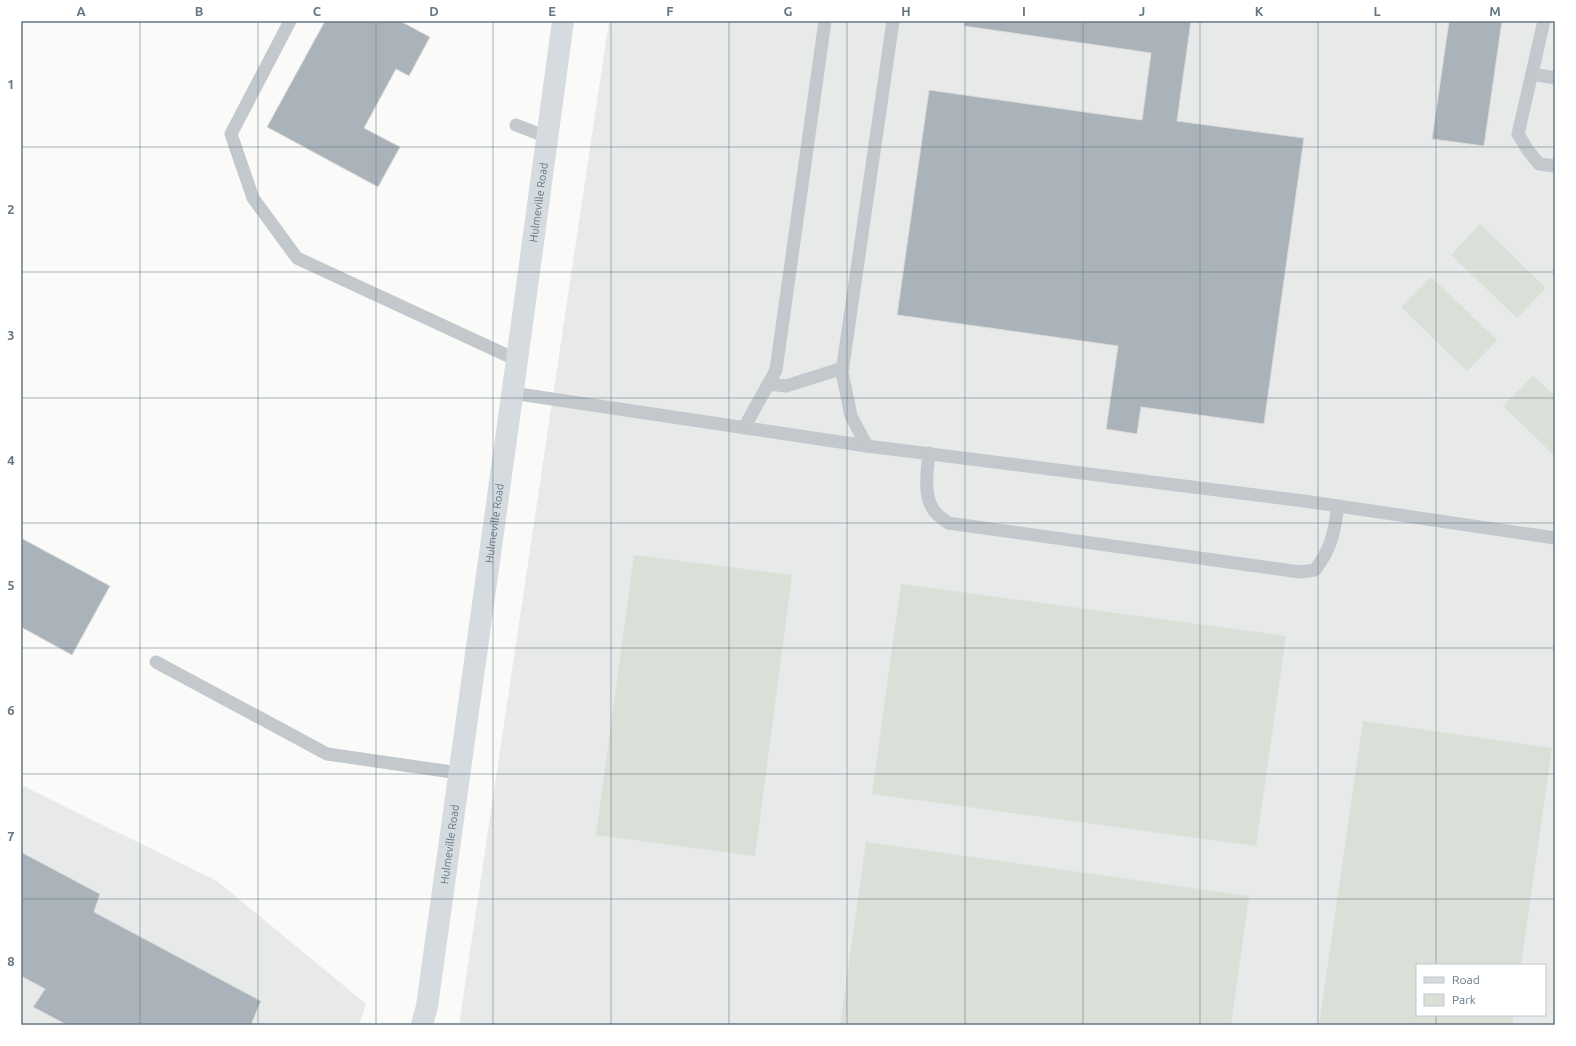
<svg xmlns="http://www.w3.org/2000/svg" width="1576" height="1046" viewBox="0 0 1576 1046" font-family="Ubuntu,sans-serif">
  <rect width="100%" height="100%" fill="#fafaf8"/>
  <!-- built -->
  <g fill="#e8e9e9" fill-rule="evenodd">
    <path d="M609,21H1555V1025H459ZM1417,965H1545V1015H1417Z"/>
    <path d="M21,785L217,881L366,1004L359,1025H21Z"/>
  </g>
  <!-- green -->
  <g fill="#dadfd7">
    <path d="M1480,224L1546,288L1517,318L1451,255Z"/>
    <path d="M1431,277L1497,340L1467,371L1401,307Z"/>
    <path d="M1533,376L1555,396V456L1503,406Z"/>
    <path d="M634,555L792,575L755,856L596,835Z"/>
    <path d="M901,584L1286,636L1256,846L872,794Z"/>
    <path d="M1363,721L1552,748L1521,965H1417V1015H1514L1512,1025H1319Z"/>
    <path d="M866,842L1249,896L1231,1025H840Z"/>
  </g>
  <!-- building -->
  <g fill="#aab3b9" stroke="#dcdcda">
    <path d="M325,21H400L430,37L409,76L396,69L364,128L400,147L378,187L267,127Z"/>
    <path d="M964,21H1191L1177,121L1304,138L1264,424L1141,407L1137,434L1106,429L1118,346L897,315L929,90L1142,120L1151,53L964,26Z"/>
    <path d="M1449,21H1502L1484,146L1432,139Z"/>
    <path d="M21,538L110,586L72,655L21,627Z"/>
    <path d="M21,852L100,894L94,912L261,1001L251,1025H67L33,1007L45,989L21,976Z"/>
  </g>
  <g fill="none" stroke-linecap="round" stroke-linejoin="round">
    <!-- lane -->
    <g stroke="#c3c8cc" stroke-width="13">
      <path d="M290,21L231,134L253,198L297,258L517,360"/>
      <path d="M1544,21L1518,134L1527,149L1539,164L1555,166"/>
      <path d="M1532,74L1555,78"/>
      <path d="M516,125L547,137"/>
      <path d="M768,384L786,386L843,368"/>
      <path d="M512,393L867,446L1304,501L1555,538"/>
      <path d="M744,428L776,370L825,21"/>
      <path d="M867,446L851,416L842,372L893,21"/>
      <path d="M929,453C927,472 922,501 938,515C941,518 945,520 948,523L1300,572L1315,570C1332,547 1334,533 1338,506"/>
      <path d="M156,662L327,754L459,773"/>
    </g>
    <!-- primary -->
    <path stroke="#d6dbdf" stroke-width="22" id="s1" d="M422,1025L427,1006L517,360L563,21"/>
  </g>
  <!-- grid -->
  <path fill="none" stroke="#657683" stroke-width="1" stroke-opacity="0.55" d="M140,21V1025M258,21V1025M376,21V1025M493,21V1025M611,21V1025M729,21V1025M847,21V1025M965,21V1025M1083,21V1025M1200,21V1025M1318,21V1025M1436,21V965M21,147H1555M21,272H1555M21,398H1555M21,523H1555M21,648H1555M21,774H1555M21,899H1555M1436,1015V1025"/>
  <g text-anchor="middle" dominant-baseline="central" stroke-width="4" stroke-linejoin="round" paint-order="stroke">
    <!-- street labels -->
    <g font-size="11" fill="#657683" stroke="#fff">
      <text stroke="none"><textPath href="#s1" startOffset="831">Hulmeville Road</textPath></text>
      <text stroke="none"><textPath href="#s1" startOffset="507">Hulmeville Road</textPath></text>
      <text stroke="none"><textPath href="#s1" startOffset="183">Hulmeville Road</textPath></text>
    </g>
  </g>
  <!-- border -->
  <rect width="1576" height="1046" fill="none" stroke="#ffffff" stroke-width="44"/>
  <!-- legend -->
  <rect x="1416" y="964" width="130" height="52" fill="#ffffff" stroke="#c1c8cd"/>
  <rect x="1424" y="977" width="20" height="6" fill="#d6dbdf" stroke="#c1c8cd"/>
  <text x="1452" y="984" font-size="12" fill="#657683">Road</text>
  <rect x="1424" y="994" width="20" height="12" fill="#dadfd7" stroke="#c1c8cd"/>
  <text x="1452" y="1004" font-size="12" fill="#657683">Park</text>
  <rect x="22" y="22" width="1532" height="1002" fill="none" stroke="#657683" stroke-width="1.5"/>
  <g font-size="13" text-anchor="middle" font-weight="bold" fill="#657683">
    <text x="81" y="16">A</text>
    <text x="199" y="16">B</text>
    <text x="317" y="16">C</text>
    <text x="434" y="16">D</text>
    <text x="552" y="16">E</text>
    <text x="670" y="16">F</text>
    <text x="788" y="16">G</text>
    <text x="906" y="16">H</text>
    <text x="1024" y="16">I</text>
    <text x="1142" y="16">J</text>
    <text x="1259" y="16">K</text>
    <text x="1377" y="16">L</text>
    <text x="1495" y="16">M</text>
    <text x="11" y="89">1</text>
    <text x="11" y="214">2</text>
    <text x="11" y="340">3</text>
    <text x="11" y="465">4</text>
    <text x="11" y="590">5</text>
    <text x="11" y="715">6</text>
    <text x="11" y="841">7</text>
    <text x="11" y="966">8</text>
  </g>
</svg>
